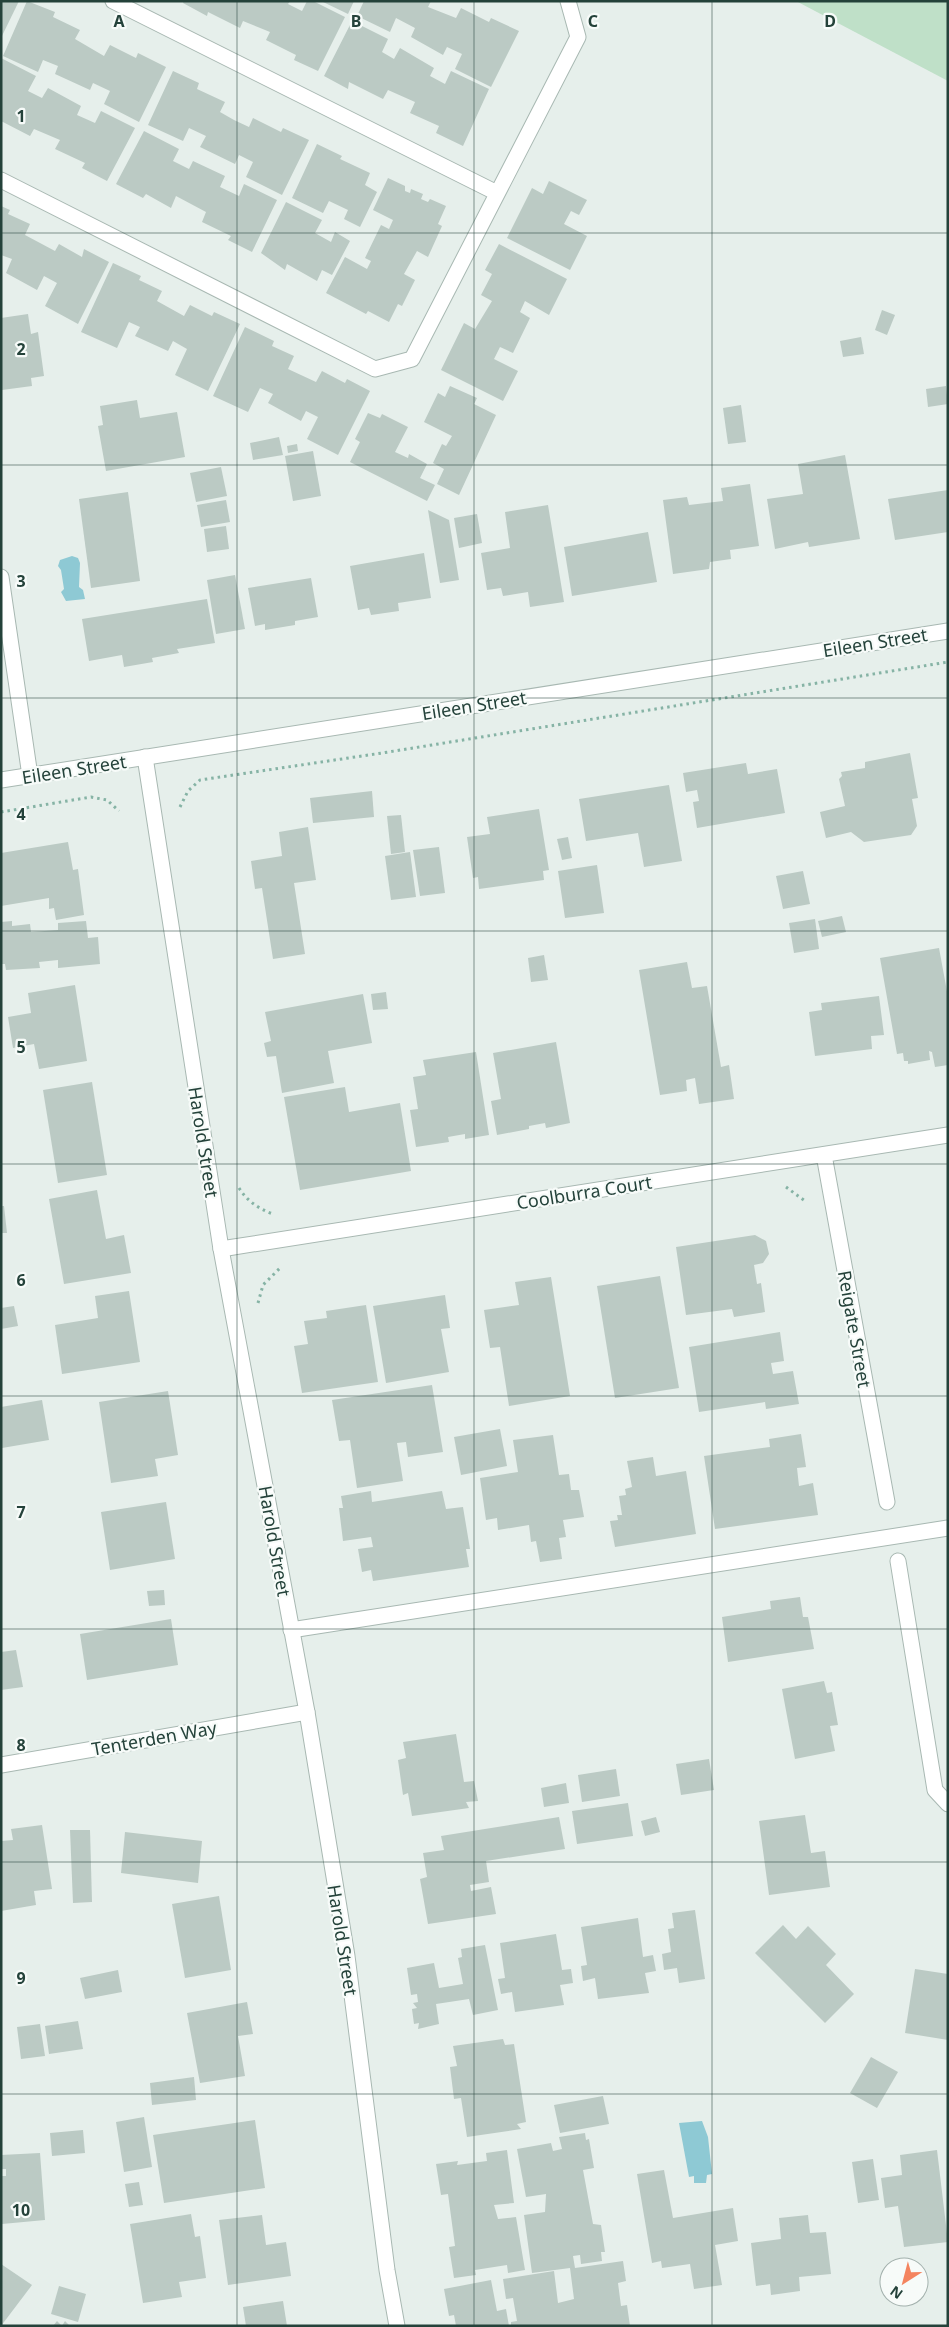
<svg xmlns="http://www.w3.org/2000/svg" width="949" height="2327" viewBox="0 0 949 2327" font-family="'Noto Sans',sans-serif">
  <rect width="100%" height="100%" fill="#e6efeb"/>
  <!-- green -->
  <path fill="#bfe0c8" d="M797,1H948V81L796,1Z"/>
  <!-- water -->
  <g fill="#8ec9d4">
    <path d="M72,556L78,558L80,563L79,587L83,590L85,599L66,601L61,592L64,589L61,570L58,566L60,560Z"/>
    <path d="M702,2121L708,2137L712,2174L707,2175L706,2183H694V2176L689,2177L679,2123Z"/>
  </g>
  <!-- building -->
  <g fill="#bbcac4">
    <path d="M1,1H19L1,38Z"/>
    <path d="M27,1L55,12L53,17L80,30L75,39L104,56L110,45L136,58L138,53L166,67L139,122L104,104L110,91L93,83L90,90L55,74L58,66L43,60L38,72L3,56Z"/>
    <path d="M184,1H290L288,4L302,11L307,1H313L345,17L318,71L294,60L296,55L266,40L270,32L243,21L240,28L208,12L207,16L183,3Z"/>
    <path d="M321,1H354L348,14Z"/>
    <path d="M364,1H431L428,7L456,18L461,8L489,22L491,18L519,31L491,87L455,69L462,54L447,47L443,55L411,37L415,28L396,18L390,32L357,16Z"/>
    <path d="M352,21L388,39L382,52L394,59L400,48L434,68L430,76L445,84L451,71L489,89L463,146L436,133L439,126L410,113L415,102L388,90L383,99L349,82L348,89L324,76Z"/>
    <path d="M1,58L36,76L28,91L42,98L48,88L81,106L77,115L95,123L101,111L135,128L107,181L82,168L85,163L55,149L60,140L34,129L30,136L1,121Z"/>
    <path d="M173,71L199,83L197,89L225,102L220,112L234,120L249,127L253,118L281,132L283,128L309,140L282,195L246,177L253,162L239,155L235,164L200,147L206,136L189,128L183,141L148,125Z"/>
    <path d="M144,131L179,149L173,161L189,169L193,161L225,176L220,187L239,196L244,184L277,200L252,252L228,240L231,236L202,222L206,212L176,196L171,208L146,194L143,198L116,184Z"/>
    <path d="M317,144L342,156L340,159L370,173L365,185L377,192L360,227L344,219L348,210L329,201L323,213L292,198Z"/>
    <path d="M388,178L405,186V191L410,193L411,189L423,194L421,199L428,202L430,199L446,206L438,224L442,226L428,257L417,251L404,274L415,280L402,306L398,304L389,322L368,311L366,314L326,293L345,257L367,269L371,261L365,258L381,225L389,229L393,220L373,210Z"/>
    <path d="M549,181L587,200L579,215L571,211L564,224L587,236L570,270L507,238L532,188L543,194Z"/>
    <path d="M286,202L322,220L315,233L331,242L335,232L350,241L332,275L322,270L317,281L287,264L285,270L261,253Z"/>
    <path d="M1,206L10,210L8,214L30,224L25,235L55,251L59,244L82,257L84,249L109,262L78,324L45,306L57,283L44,276L37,290L6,273L12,259L1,255Z"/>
    <path d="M499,244L567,279L549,315L525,301L520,312L530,318L513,353L500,347L494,359L518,371L503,401L441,370L464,323L475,329L492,301L481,295L492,274L485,270Z"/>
    <path d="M113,263L141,276L139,280L162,291L157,301L184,316L190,305L212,316L214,312L240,324L208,391L175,375L187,349L173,341L168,351L135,336L140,327L129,322L117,348L81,332Z"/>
    <path d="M882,310L895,315L887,335L875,330Z"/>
    <path d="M28,314L31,334L38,332L44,376L31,378L32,386L2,390L1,318Z"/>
    <path d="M245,327L274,341L272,346L294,356L288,369L316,382L322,371L345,383L347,379L370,391L338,455L307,439L318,417L306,411L301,421L268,403L273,394L260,388L248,412L213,396Z"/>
    <path d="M861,337L864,354L843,357L840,341Z"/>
    <path d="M450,386L477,398L474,404L496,415L459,495L437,484L444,469L433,463L442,444L446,446L452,436L424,422L438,393L445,397Z"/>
    <path d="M946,386L948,404L928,407L926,389Z"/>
    <path d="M137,400L140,418L177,412L185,457L106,471L98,426L103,425L100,406Z"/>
    <path d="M741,405L746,442L728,444L723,408Z"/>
    <path d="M368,413L380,418L382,414L408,427L395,452L408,458L409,454L427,464L420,478L435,485L427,501L350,462L360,442L355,439Z"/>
    <path d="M279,437L283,455L253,460L250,443Z"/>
    <path d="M297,444L298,451L288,453L287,446Z"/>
    <path d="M313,451L321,496L293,501L285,456Z"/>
    <path d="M845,455L860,539L809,547L808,542L775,549L767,499L803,494L798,464Z"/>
    <path d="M221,467L227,496L196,502L190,473Z"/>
    <path d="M750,484L759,546L730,550L731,559L710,562L709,569L673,574L663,500L687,497L689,505L723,501L721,488Z"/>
    <path d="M948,490V532L895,540L888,499Z"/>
    <path d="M128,492L140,581L91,588L79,499Z"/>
    <path d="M226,500L230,522L201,527L197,505Z"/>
    <path d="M548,505L564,602L530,607L528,592L503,596L501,588L487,590L481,553L510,548L505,512Z"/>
    <path d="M428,510L449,520L459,580L440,583Z"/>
    <path d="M477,514L482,543L459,548L454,518Z"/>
    <path d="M226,526L229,549L207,552L204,529Z"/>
    <path d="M648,532L657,582L572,596L564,547Z"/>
    <path d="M424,553L431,598L398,603L399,611L371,615L369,608L358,610L350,566Z"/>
    <path d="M235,575L245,629L216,634L207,580Z"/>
    <path d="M311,578L318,617L295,621V625L265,630V624L255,626L248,588Z"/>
    <path d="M207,599L215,643L177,649L179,653L152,658L153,662L124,667L122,655L89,661L82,619Z"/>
    <path d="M910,753L918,798L912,799L917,826L911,835L864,842L851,832L826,838L820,812L845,806L839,779L842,776L841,772L865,768V762Z"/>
    <path d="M746,763L748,774L777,769L785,813L697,828L693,802L699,801L697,790L686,792L683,773Z"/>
    <path d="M669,785L682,861L644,867L638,833L586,841L579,799Z"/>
    <path d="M372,791L374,817L313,823L310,798Z"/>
    <path d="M539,809L549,870L543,871L544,880L479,889L478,877L473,878L467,837L490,834L487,817Z"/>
    <path d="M401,815L405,852L391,854L387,816Z"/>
    <path d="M308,827L316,880L294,883L305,954L273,959L262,888L255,889L251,861L282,856L279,832Z"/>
    <path d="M568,837L572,858L562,860L557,839Z"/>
    <path d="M68,842L73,870L78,869L84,915L56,920L54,908L49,909V898L1,906V853Z"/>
    <path d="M439,847L445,893L420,896L413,850Z"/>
    <path d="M410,852L416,897L391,900L385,856Z"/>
    <path d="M597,865L604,913L565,918L558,871Z"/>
    <path d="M803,871L810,904L783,909L776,876Z"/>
    <path d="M842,916L846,932L822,937L818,921Z"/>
    <path d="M815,919L819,949L794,953L789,923Z"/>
    <path d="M12,921V926L30,924L31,932L58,930V923L86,921L88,938L98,937L100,964L58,968V960L39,962L40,968L6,970L5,964H1V922Z"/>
    <path d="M939,948L948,997V1065L935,1067L932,1052L929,1051L930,1060L908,1064V1061H904L903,1053L897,1054L880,958Z"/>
    <path d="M544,955L548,980L531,982L528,958Z"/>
    <path d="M687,962L692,988L707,986L721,1067L729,1065L734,1099L699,1104L695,1078L686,1080L687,1091L660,1095L639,970Z"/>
    <path d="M75,985L87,1061L39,1069L34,1044L13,1048L8,1017L31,1013L28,993Z"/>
    <path d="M386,992L388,1009L373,1010L371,994Z"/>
    <path d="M363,994L372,1043L328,1051L334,1083L282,1093L276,1056L267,1057L264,1043L271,1041L265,1012Z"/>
    <path d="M879,996L884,1035L871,1036L872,1049L815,1056L809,1012L822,1010L821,1003Z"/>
    <path d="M556,1042L570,1123L546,1128L545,1123L529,1126V1129L497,1135L491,1101L501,1099L493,1053Z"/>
    <path d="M476,1052L489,1135L465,1139V1134L448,1137L449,1142L416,1147L410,1110L418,1109L413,1077L426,1075L423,1060Z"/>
    <path d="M92,1082L107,1175L58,1183L43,1090Z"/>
    <path d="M345,1087L349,1112L400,1103L411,1171L300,1190L284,1097Z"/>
    <path d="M97,1190L106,1239L124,1235L131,1273L64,1284L49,1199Z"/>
    <path d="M1,1206H4L7,1233H1Z"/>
    <path d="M755,1235L766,1241L769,1254L763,1263L754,1265L757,1284L761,1283L765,1312L734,1317L732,1309L686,1315L676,1247Z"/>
    <path d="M660,1276L679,1388L615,1398L597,1286Z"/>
    <path d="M551,1277L570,1396L509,1406L500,1347L490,1348L484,1310L519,1305L515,1282Z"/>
    <path d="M129,1291L140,1362L62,1374L55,1325L98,1318L95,1296Z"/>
    <path d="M445,1295L450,1328L441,1329L449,1372L386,1383L373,1306Z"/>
    <path d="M366,1305L378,1382L302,1393L294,1346L308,1344L304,1321L327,1318L326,1311Z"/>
    <path d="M14,1306L18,1326L1,1329V1308Z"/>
    <path d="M780,1332L784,1361L771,1363L773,1374L793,1371L799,1404L766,1409L765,1402L699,1412L689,1347Z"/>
    <path d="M432,1385L443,1452L408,1457L406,1442L397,1443L403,1481L357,1488L350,1440L339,1441L332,1400Z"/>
    <path d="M168,1391L178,1455L155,1459L158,1476L111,1483L99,1402Z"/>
    <path d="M42,1400L49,1440L2,1448L1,1407Z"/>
    <path d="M500,1429L507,1466L461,1475L454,1437Z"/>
    <path d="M801,1434L806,1467L797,1468L799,1486L813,1483L818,1515L715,1529L704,1456L770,1447L769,1439Z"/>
    <path d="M553,1435L559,1475L569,1474L571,1490H579L584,1517L563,1520L566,1537L559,1538L562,1559L540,1562L536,1541L531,1542L529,1525L498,1530L497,1518L486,1520L480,1478L518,1472L513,1440Z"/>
    <path d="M653,1457L656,1476L686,1471L696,1534L615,1547L610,1521L618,1520L617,1515H622L619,1496L626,1495L625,1489L632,1487L627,1461Z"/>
    <path d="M371,1491L372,1502L442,1491L446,1509L463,1507L470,1549H466L469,1567L373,1581L371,1570L362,1572L358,1549L373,1547L371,1537L343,1541L339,1508H343L341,1496Z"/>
    <path d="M166,1502L175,1559L110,1570L101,1512Z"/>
    <path d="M164,1590L165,1605L149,1606L147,1591Z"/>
    <path d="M800,1597L803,1617H808L814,1649L728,1662L722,1617L771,1609L770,1601Z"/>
    <path d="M171,1619L178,1665L87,1680L80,1634Z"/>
    <path d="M16,1650L23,1687L1,1690V1652Z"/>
    <path d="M824,1681L827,1693L832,1692L838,1725L830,1726L835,1751L795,1759L782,1689Z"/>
    <path d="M456,1734L464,1782L474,1781L478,1801L466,1802L469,1808L412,1816L408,1793L403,1795L398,1760L406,1758L403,1742Z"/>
    <path d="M709,1759L714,1790L681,1795L676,1764Z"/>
    <path d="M616,1769L620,1796L582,1802L578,1775Z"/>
    <path d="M566,1783L569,1803L544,1807L541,1788Z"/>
    <path d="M628,1803L633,1836L577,1844L572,1811Z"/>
    <path d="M805,1815L811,1853L825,1851L830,1887L769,1895L759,1821Z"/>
    <path d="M559,1817L565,1849L486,1861L489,1882L470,1885L471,1891L491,1887L496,1914L428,1924L420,1879L427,1877L423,1853L444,1850L441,1836Z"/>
    <path d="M656,1817L660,1832L645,1836L641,1821Z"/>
    <path d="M42,1825L52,1889L34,1891L36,1905L1,1911V1841L13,1840L11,1829Z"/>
    <path d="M70,1830H90L92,1902L73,1903Z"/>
    <path d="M125,1832L202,1841L198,1883L121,1873Z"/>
    <path d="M219,1896L231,1970L185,1978L172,1904Z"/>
    <path d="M695,1910L705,1979L679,1983L677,1968L664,1970L662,1954L671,1952L668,1929L674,1928L672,1913Z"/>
    <path d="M638,1918L643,1957L653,1955L656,1971L645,1973L649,1993L598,1999L595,1978L583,1981L581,1966L587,1965L581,1927Z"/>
    <path d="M783,1925L796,1939L808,1926L836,1954L826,1965L854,1994L825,2023L755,1953Z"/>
    <path d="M556,1934L562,1970L571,1969L573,1983L560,1985L564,2005L515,2012L512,1992L501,1994L498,1979L505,1978L500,1943Z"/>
    <path d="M485,1945L498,2010L473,2015L469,1999L436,2004L439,2024L418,2029L419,2023L414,2024L412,2009L417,2008L413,2003L418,2002L417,1994L411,1995L407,1968L434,1963L439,1988L463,1984L458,1958L462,1957L461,1949Z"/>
    <path d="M915,1969L948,1974V2040L905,2033Z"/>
    <path d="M118,1970L122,1992L85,1999L80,1978Z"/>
    <path d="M247,2002L253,2034L238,2036L245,2076L200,2083L187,2013Z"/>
    <path d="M78,2021L83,2049L49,2054L45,2026Z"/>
    <path d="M40,2024L45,2056L21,2059L17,2027Z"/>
    <path d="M503,2039L505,2045L514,2044L526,2122L517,2124L521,2129L467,2137L461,2098L454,2099L450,2067L457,2066L453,2046Z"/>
    <path d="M871,2057L898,2072L877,2108L850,2093Z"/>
    <path d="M194,2077L196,2100L152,2105L150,2083Z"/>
    <path d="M603,2096L609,2124L560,2133L554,2105Z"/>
    <path d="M144,2117L152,2167L124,2172L116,2122Z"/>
    <path d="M255,2120L265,2188L164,2203L153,2135Z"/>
    <path d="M83,2130L85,2153L52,2156L50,2133Z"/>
    <path d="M585,2133L586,2140L589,2139L594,2168L583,2170L593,2224L601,2225L605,2252H601L602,2261L581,2264L580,2255L573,2256L575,2268L623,2261L626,2281L618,2283L621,2306L627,2305L630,2326H511V2322L517,2321L513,2298L506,2299L503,2279L554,2271L558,2303L574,2299L570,2268L532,2273L524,2215L545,2212L546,2194L526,2197L517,2149L551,2143L553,2151L562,2149L559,2137Z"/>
    <path d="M507,2150L514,2203L494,2205L498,2219L516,2217L525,2270L508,2273L507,2265L475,2270L476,2275L454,2278L449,2247L455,2246L448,2194L441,2195L436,2164L458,2161L457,2165L487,2161L486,2153Z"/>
    <path d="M937,2150L948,2242L904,2247L898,2206L885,2208L881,2178L902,2175L900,2155Z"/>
    <path d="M40,2153L45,2220L2,2224L1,2176H6V2169H1V2155Z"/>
    <path d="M873,2159L879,2200L858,2203L852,2162Z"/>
    <path d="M664,2170L673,2218L733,2208L738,2241L715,2245L722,2285L694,2289L690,2264L662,2268L661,2261L652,2263L637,2174Z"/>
    <path d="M139,2182L143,2205L129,2207L125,2184Z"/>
    <path d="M191,2214L195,2237L200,2236L206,2278L179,2282L182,2297L143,2303L130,2224Z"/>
    <path d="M262,2215L266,2245L286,2242L291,2276L228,2285L219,2220Z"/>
    <path d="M808,2215L810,2233L826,2232L831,2274L799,2277L800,2291L771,2295L770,2284L756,2286L751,2243L781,2239L779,2218Z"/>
    <path d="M1,2264L32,2285L1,2326Z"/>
    <path d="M491,2280L497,2311L506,2309L509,2326H456L454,2315L449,2316L444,2289Z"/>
    <path d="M59,2286L86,2294L78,2322L51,2314Z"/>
    <path d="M283,2301L287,2326H246L243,2307Z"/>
    <path d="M57,2321L62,2326L65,2321L70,2326H53Z"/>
  </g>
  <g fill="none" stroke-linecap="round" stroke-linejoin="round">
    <defs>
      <g id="minor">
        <path d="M113,1L497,193"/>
        <path d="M1,180L375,369L412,359L578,37L568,1"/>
        <path d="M1,577L30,776"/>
        <path d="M145,757L221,1249L307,1712L347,1956L387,2270L397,2326"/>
        <path d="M1,780L948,631"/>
        <path d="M824,1155L887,1502"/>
        <path d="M221,1249L948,1135"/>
        <path d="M898,1561L935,1790L948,1804"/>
        <path d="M291,1630L948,1528"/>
        <path d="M1,1765L307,1712"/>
      </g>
    </defs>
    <!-- minor casing -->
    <use href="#minor" stroke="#a8b8b2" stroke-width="17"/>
    <!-- path -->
    <g stroke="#86b3a5" stroke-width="3" stroke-dasharray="2.5 4" stroke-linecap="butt">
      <path d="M180,807L188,791L200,780L382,753L948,662"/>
      <path d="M1,812L91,797L107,800L119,811"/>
      <path d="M786,1187L805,1201"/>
      <path d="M239,1188C247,1201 259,1209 273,1214"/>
      <path d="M258,1303L263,1285L281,1267"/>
    </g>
    <!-- minor -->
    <use href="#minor" stroke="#fff" stroke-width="15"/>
  </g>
  <!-- grid -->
  <path fill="none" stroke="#24423a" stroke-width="1" stroke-opacity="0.55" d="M237,1V2326M474,1V2326M712,1V2326M1,233H948M1,465H948M1,698H948M1,931H948M1,1164H948M1,1396H948M1,1629H948M1,1862H948M1,2094H948"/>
  <g text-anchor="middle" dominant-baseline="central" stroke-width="4.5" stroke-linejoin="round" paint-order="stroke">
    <!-- street labels -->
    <g font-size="18" fill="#24423a" stroke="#f7fbf9">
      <text transform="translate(875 642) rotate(-9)">Eileen Street</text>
      <text transform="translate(474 705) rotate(-9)">Eileen Street</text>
      <text transform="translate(74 769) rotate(-9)">Eileen Street</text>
      <text transform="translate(204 1142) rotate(81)">Harold Street</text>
      <text transform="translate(584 1192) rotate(-9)">Coolburra Court</text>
      <text transform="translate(855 1329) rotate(80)">Reigate Street</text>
      <text transform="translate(275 1541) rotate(80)">Harold Street</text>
      <text transform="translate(154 1738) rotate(-10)">Tenterden Way</text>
      <text transform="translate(343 1940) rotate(81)">Harold Street</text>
    </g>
  </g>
  <g font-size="16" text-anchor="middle" font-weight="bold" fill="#24423a" stroke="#f7fbf9" stroke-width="4.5" stroke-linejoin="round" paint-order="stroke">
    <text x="119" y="27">A</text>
    <text x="356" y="27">B</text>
    <text x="593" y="27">C</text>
    <text x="830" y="27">D</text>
    <text x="21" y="122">1</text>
    <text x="21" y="355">2</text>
    <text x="21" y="587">3</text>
    <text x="21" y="820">4</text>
    <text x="21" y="1053">5</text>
    <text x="21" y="1286">6</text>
    <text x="21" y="1518">7</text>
    <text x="21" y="1751">8</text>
    <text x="21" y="1984">9</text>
    <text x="21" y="2216">10</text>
  </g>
  <!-- border -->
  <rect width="949" height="2327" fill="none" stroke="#24423a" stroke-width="5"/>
  <!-- north arrow -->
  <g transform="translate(904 2282) rotate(216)"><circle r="24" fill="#f7fbf9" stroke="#a3b1ad"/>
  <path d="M0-4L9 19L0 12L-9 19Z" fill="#f4845f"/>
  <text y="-8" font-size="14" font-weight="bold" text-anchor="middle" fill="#24423a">N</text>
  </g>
</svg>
